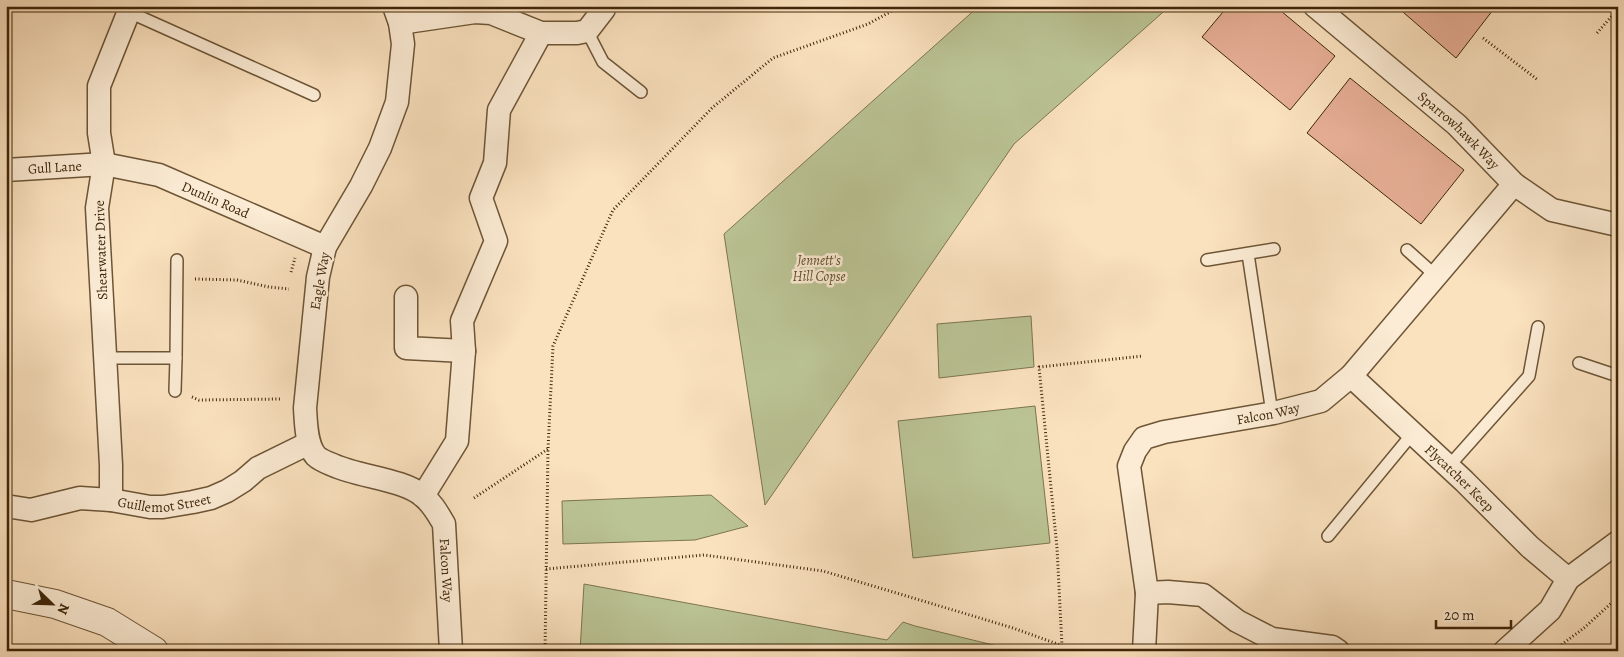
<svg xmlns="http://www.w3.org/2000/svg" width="1624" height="657" viewBox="0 0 1624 657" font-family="Alegreya,serif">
  <rect width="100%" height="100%" fill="#fbe2bf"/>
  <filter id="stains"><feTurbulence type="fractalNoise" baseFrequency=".004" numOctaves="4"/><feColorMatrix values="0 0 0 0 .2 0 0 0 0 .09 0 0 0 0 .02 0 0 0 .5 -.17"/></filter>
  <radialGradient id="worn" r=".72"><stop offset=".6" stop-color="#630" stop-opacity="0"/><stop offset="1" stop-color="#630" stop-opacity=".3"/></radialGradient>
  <!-- green -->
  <g fill="#bbc495" stroke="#7c754f">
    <path d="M979,6H1170L1014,144L765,505L724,234Z"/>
    <path d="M1031,316L1034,367L939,378L937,324Z"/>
    <path d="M1035,406L1050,543L913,558L898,421Z"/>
    <path d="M711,495L748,526L695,540L563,544L562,501Z"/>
    <path d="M584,584L887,640L903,622L915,626L1018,651H580Z"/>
  </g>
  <!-- building -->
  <g fill="#e7af96" stroke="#3e2609">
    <path d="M1228,6H1275L1335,56L1290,110L1202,37Z"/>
    <path d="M1396,6H1496L1456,58Z"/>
    <path d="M1350,78L1464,170L1421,224L1307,133Z"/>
  </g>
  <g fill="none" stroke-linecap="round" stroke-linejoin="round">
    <defs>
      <g id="service">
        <path d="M129,12L314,95"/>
        <path d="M587,31L603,62L641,92"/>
        <path d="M1407,250L1436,276"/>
        <path d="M1248,254L1272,413"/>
        <path d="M1207,260L1274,249"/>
        <path d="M105,358H176L177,260"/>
        <path d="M1579,363L1618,376"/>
        <path d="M175,391L176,358"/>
        <path d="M1449,466L1529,376L1538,327"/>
        <path d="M1328,536L1413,433"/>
      </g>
      <g id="minor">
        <path id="s1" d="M394,6L400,23L403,44L397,102L380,148L361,186L325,247L318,277L305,408C306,423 306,445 316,456C320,460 328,463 333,465C359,477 403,479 423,496C433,504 438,514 444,524L451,651"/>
        <path id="s2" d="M1315,6L1457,125L1514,184L1552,210L1618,225"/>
        <path d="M400,23L475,12L491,13L541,33H577L587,31L604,9V6"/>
        <path id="s3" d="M6,170L104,164L159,175L325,247"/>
        <path d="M406,297V348L464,351"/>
        <path id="s4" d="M1351,376L1464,481L1530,547L1568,579"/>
        <path d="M423,496L457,441L464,351L462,321L496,241L481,198L495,163L499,110L541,33"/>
        <path d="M111,500V465L97,208L104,164L99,133V86L131,6"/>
        <path id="s5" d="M6,506L31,510L80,498L111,500L150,507H163L193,502L211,498L227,491L243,481L258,468L309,443"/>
        <path d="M1147,593L1168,592L1203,595L1237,621L1272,639L1332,647L1338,651"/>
        <path id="s6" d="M1144,651L1147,593L1129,466L1135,451L1144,438L1164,432L1274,413L1321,401L1351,376L1514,184"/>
        <path d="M1505,651L1550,610L1568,579L1618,542"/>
      </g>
      <path id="tertiary" d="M6,594L55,604L107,622L154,651"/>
    </defs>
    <!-- service casing -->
    <use href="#service" stroke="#6d5536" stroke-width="14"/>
    <!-- minor casing -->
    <use href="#minor" stroke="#6d5536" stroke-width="25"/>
    <!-- tertiary casing -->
    <use href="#tertiary" stroke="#6d5536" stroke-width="30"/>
    <!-- path -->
    <g stroke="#3e2609" stroke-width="3" stroke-dasharray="1 2.5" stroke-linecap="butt">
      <path d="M1597,33L1618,9"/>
      <path d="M1483,38L1538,80"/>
      <path d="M1616,129H1618"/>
      <path d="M291,272L295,258"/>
      <path d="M195,279L237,280L269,287L289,289"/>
      <path d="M192,397L199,400L281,399"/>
      <path d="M474,498L548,449"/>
      <path d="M546,569L704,555L823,571L1013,628L1077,651"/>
      <path d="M1062,646L1057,548L1039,367L1143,356"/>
      <path d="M545,651L548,449L553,346L613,210L712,108L773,58L868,24L901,6"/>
      <path d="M1553,651L1584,628L1618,597"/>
    </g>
    <!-- service -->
    <use href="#service" stroke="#fcecd5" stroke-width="11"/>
    <!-- minor -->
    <use href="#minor" stroke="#fcecd5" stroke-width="22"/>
    <!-- tertiary -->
    <use href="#tertiary" stroke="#fcecd5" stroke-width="28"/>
  </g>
  <g text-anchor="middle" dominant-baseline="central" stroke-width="5" stroke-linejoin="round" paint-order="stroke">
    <!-- street labels -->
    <g font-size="14" fill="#3e2609" stroke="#fcecd5">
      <text stroke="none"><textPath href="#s2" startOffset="190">Sparrowhawk Way</textPath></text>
      <text stroke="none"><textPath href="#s3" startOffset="49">Gull Lane</textPath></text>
      <text stroke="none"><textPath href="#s3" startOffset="216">Dunlin Road</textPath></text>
      <text transform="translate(101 250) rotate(-92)">Shearwater Drive</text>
      <text transform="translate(320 281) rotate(-80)">Eagle Way</text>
      <text stroke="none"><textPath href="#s6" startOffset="345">Falcon Way</textPath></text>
      <text stroke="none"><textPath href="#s4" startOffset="149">Flycatcher Keep</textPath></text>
      <text stroke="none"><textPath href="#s5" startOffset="161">Guillemot Street</textPath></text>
      <text stroke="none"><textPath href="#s1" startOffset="669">Falcon Way</textPath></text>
    </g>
    <!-- park labels -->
    <g font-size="14" font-style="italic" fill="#5d4e2c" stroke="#fcecd5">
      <text x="819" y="260">Jennett's<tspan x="819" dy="16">Hill Copse</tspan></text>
    </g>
  </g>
  <!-- margin -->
  <rect width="1624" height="657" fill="none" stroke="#fbe2bf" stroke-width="25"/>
  <rect x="8" y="8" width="1609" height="642" fill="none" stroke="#3e2609" stroke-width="2.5"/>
  <rect x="12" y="12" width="1599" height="632" fill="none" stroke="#3e2609"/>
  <!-- north arrow -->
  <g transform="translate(52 604) rotate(113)" stroke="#fcecd5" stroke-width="4" paint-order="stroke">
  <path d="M0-4L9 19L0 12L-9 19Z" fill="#3e2609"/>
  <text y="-8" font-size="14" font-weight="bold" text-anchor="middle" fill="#3e2609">N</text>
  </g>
  <!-- scale -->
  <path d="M1436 620v8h75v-8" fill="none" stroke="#3e2609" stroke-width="2.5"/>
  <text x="1444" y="620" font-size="15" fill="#3e2609" stroke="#fcecd5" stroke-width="4" paint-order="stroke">20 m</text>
  <rect width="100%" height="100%" filter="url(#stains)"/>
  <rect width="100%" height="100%" fill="url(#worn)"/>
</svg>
